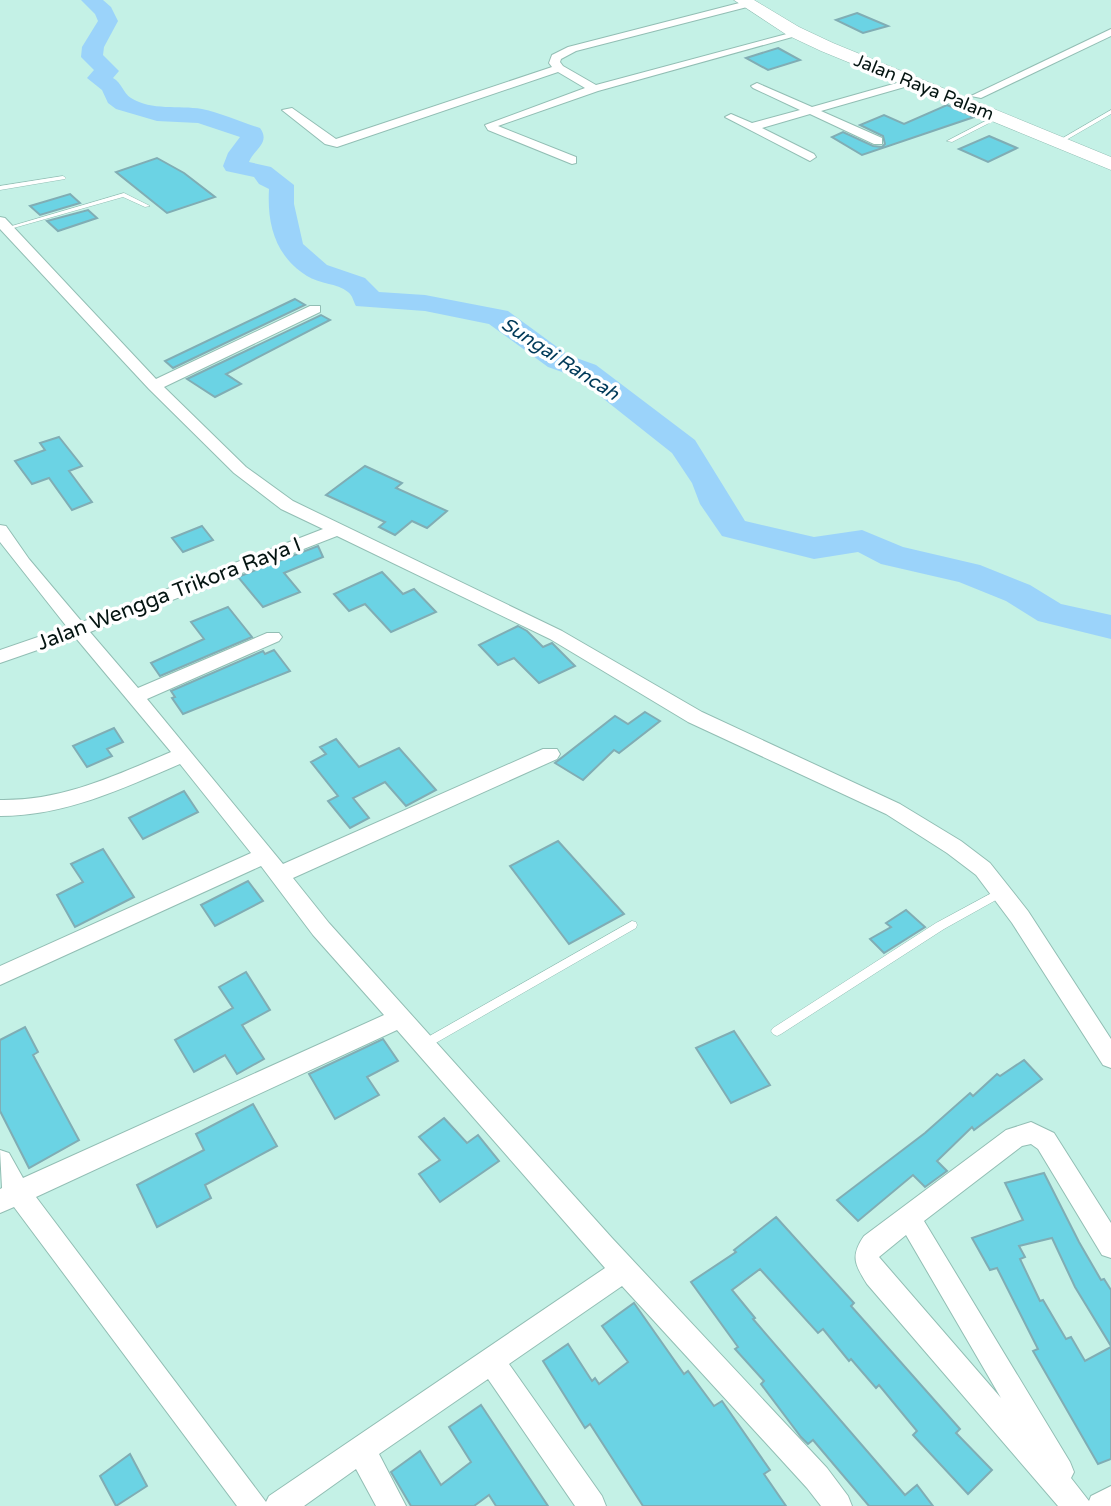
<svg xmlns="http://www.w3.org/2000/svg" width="1111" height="1506" viewBox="0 0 1111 1506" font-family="'Varela Round',sans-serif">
  <rect width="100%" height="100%" fill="#c4f1e6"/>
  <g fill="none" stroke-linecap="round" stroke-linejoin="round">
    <!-- river -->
    <path fill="#9bd3fa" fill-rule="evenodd" d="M81,0H103L111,7L118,21L104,47L103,55L119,71L113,78C122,83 123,93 131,98C152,111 178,105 202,109C221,113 241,122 260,128C271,143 254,149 249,162L271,167L294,185V204L303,244L327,265L365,278L379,292L425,295L508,311L568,355L596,365L695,440L745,521L814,537L862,530L903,547L980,565L1030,585L1061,604L1111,615V639L1038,621L1006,601L959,582L881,564L858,552L814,559L722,536L700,504L692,483L672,453L576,377L548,367L489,324L425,311L356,306C353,301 353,296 348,292C337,283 319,284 307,276C275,256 267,224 269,189L259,184L254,177L226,171L223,166L228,153L240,137L198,123L157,121L116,109L108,103L102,90L87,78L94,70L81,57L82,47L98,21L95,14Z"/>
  </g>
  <!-- building -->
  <g fill="#6bd3e4" stroke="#80adb4" stroke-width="2">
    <path d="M857,13L888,26L863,33L836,20Z"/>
    <path d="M778,48L800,60L768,70L746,58Z"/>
    <path d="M947,105L974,117L862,155L832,137L843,132L873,146L882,147L885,144L883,136L860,125L884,115L904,124Z"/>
    <path d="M989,136L1017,148L988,162L959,149Z"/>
    <path d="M157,158L184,173L215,197L167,213L116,172Z"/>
    <path d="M70,194L80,203L40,215L30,206Z"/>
    <path d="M88,210L97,218L58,231L47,221Z"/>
    <path d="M295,299L305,305L173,368L165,361Z"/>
    <path d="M321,315L330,320L226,374L241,384L215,397L187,379Z"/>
    <path d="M59,437L82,466L69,471L92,502L72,510L49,478L32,484L15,461L45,450L40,443Z"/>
    <path d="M365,466L402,483L396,488L447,511L427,528L412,521L395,535L379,527L385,522L326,495Z"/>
    <path d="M202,526L213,540L183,552L172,538Z"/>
    <path d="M318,546L323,557L284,573L300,592L263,607L238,577Z"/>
    <path d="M382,572L403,594L414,589L436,612L391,632L365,604L349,611L334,594Z"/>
    <path d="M228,607L252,637L160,676L151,663L204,639L191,622Z"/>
    <path d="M518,626L527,631L543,647L552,643L575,666L539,683L514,658L498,665L479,645Z"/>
    <path d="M274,650L290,671L183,714L172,698L175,697L171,691L263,651L265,654Z"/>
    <path d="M645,712L660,721L619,753L614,750L583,780L555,763L615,716L628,724Z"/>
    <path d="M114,728L123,742L107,749L112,756L87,767L73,746Z"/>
    <path d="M336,739L359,767L399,748L436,790L406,806L385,782L353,798L369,818L350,828L328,801L338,796L311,762L326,754L320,747Z"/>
    <path d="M184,791L198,812L143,839L129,818Z"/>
    <path d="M558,841L624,914L569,944L510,866Z"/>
    <path d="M103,849L134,897L75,927L57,895L83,882L71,864Z"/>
    <path d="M248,881L263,901L215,926L201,905Z"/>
    <path d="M906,910L925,927L884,953L870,939L891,927L886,923Z"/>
    <path d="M246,972L270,1010L242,1025L264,1059L237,1074L225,1055L194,1072L175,1040L233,1008L219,987Z"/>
    <path d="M25,1027L38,1052L33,1055L79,1140L29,1168L0,1111V1040Z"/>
    <path d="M734,1031L770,1085L731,1103L696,1048Z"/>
    <path d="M383,1039L398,1061L367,1077L379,1095L335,1119L309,1074Z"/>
    <path d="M1024,1060L1042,1079L974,1130L972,1127L937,1161L947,1171L925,1187L913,1175L858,1221L837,1200L925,1133L970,1093L973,1096L997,1074L1000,1076Z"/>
    <path d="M253,1104L277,1146L205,1185L211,1198L157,1227L137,1185L204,1150L196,1134Z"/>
    <path d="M444,1118L467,1143L478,1135L499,1161L440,1202L419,1174L440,1160L419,1137Z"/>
    <path d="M1044,1173L1079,1242L1101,1280L1104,1279L1111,1290V1346L1075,1287L1052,1238L1019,1246L1025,1257L1020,1259L1040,1301L1043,1300L1066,1339L1071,1337L1085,1361L1111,1347V1459L1098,1464L1033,1351L1038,1349L997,1268L990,1270L972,1238L1023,1220L1005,1183Z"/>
    <path d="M776,1217L854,1303L851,1306L960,1429L956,1433L992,1470L968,1494L913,1435L917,1431L879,1385L876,1388L851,1359L849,1361L823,1329L818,1333L760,1269L732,1290L755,1318L753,1319L905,1495L917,1485L933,1506H869L813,1440L808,1444L801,1437L761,1384L764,1381L735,1349L738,1347L691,1282L736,1252L734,1250Z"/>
    <path d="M634,1303L684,1374L688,1371L714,1406L722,1401L770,1470L764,1474L786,1506H643L590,1424L585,1428L543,1361L568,1344L592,1381L595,1378L599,1384L628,1362L602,1326Z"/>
    <path d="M481,1405L548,1506H496L489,1495L474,1506H411L391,1472L420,1451L441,1485L471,1462L449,1427Z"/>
    <path d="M130,1454L147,1486L116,1506L100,1476Z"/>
  </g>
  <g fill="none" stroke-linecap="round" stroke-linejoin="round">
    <defs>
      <g id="service">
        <path d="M1111,110V114L1061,143L1056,142Z"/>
        <path d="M997,115L1000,117L999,118L952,142L947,141Z"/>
        <path d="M63,176L66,178L65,179L0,190V186Z"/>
        <path d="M124,193L150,206L145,207L123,197L10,229L5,228Z"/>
        <path d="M1001,888L1005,889L1006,892L1005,895L944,929L781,1034L777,1036L773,1034L771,1031L773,1028L936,923Z"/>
        <path d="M632,921L636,922L637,925L636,928L427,1048L423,1050L419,1048L417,1045L419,1042Z"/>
      </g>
      <g id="minor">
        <path d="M747,1L751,2V6L576,51L561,59L560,62L563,66L596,85L798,31L803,34L598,91L498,126L576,157V163L572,164L488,130L485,125L585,88L558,72L337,147L325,144L282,110L292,108L336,139L552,67L549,63L552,55L568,47Z"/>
        <path d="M1111,29V36L981,98L971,96Z"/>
        <path d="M911,79L917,82L915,84L821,111L882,138V144H874L810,114L762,128L814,154L816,157L810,161L725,117L731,114L752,123L800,110L753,88L751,86L757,83L812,107Z"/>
        <path d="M0,217L5,218L156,379L310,306H320V312L164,387L246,467L293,501L562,631L702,712L900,804L961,841L990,863L1028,911L1111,1039V1068L1103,1065L1012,923L976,875L947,853L886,814L688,722L550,639L337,536L90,632L138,688L267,633H279L282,637L279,641L147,699L283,864L543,749H557L560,754L557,759L293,878L329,923L612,1238L827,1468L848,1496L852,1506H821L807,1488L622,1286L509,1364L602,1496L606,1506H575L488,1379L379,1454L406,1506H376L356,1469L304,1506H237L14,1207L0,1213V1189L2,1188L0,1150L9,1153L23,1178L384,1015L313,935L261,866L0,985V966L251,853L180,764C121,789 65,816 0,816V800C62,801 114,776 171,752L75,637L0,663V650L67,627L0,542V525L6,526L29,559L82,622L323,529L281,509L234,473L149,389L0,229ZM397,1030L605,1268L269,1496L266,1502L36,1197Z"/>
        <path d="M1031,1122L1054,1133L1111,1223V1258L1102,1255L1038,1149L1031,1144L1022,1146L924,1221L1070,1462L1074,1472L1071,1478L1089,1501L1091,1496L1111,1486V1506H1058L867,1284C855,1265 850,1256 864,1236L1006,1130ZM906,1235L1001,1398L879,1257Z"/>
      </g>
      <path id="primary" d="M734,0H754L799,27L833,43L1111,157V170L821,51L787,35Z"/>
    </defs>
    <!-- service casing -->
    <use href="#service" stroke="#92beb4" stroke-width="1"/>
    <!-- minor casing -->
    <use href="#minor" stroke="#92beb4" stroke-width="2"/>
    <!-- primary casing -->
    <use href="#primary" stroke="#92beb4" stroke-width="1"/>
    <!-- service -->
    <use href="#service" fill="#fff" fill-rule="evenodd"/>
    <!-- minor -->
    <use href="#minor" fill="#fff" fill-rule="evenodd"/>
    <!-- primary -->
    <use href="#primary" fill="#fff" fill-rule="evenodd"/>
  </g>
  <g text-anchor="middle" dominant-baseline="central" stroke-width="7" stroke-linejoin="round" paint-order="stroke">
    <!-- far-street labels -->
    <g font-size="18" fill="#041411" stroke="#fff">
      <text transform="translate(924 87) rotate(22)">Jalan Raya Palam</text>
    </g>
    <!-- far-water labels -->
    <g font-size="19" font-style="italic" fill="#003a59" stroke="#fff">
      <text transform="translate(560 359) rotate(33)">Sungai Rancah</text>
    </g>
    <!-- street labels -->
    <g font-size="21" fill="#041411" stroke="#fff">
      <text transform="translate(169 594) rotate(-21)">Jalan Wengga Trikora Raya I</text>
    </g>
  </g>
</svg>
